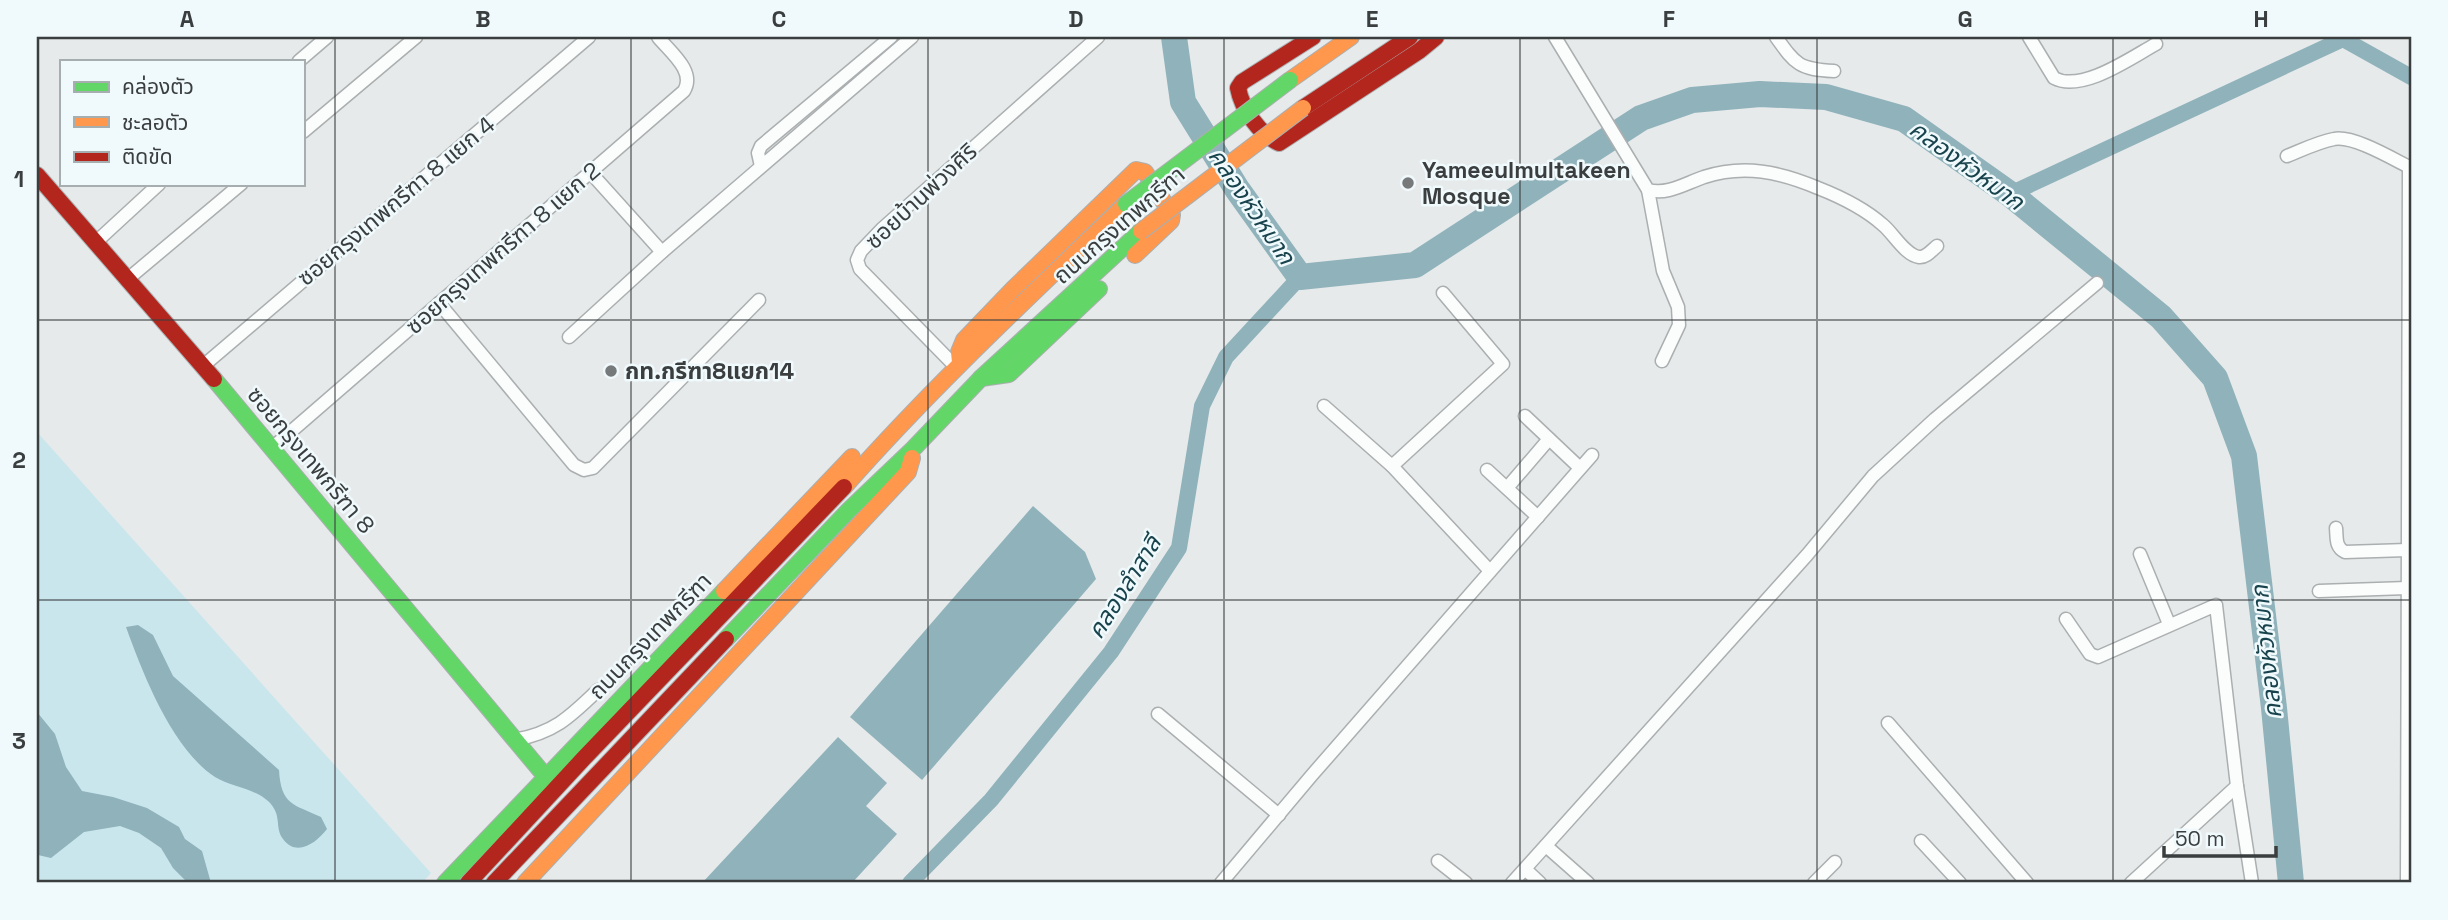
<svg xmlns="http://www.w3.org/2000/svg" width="2448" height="920" viewBox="0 0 2448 920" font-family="'Space Grotesk','Noto Sans Thai',sans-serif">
  <rect width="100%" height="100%" fill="#e6eaeb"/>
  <!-- green -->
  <path fill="#c9e6ed" d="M37,432L431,873L422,883H37Z"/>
  <!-- water -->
  <g fill="#90b2bb">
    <path d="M1033,506L1085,552L1096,579L922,780L850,717Z"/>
    <path d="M138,625L153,635L173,676L279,770C281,805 293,804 321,817L327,829C317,842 297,858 283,839C274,827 283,815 268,801C254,788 231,787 215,777C172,749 143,674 126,627Z"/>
    <path d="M37,712L55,734L66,767L82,791L113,797L147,808L179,827L185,839L202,851L211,883H188L173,868L161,848L139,833L120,826L84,832L51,858L38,855Z"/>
    <path d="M838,737L887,783L866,806L897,834L852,883H702Z"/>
  </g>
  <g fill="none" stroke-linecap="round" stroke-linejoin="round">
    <!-- canal -->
    <g stroke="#90b2bb" stroke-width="16">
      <path d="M2010,194L2343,39L2411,77"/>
      <path d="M910,883L991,800L1111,652L1179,548L1202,406L1226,357L1300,277"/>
    </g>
    <!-- river -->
    <path stroke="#90b2bb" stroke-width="26" d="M1174,37L1183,102L1237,189L1300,277L1415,265L1641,118L1692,100L1760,94L1826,97L1904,119L2010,194L2161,317L2215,378L2244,456L2274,708L2291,883"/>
    <defs>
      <g id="street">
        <path d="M1555,37L1648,190C1668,195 1684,184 1704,177C1744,164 1780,172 1818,188C1841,197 1864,208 1883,225C1893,233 1905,255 1919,257C1926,258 1932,250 1937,246"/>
        <path d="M1776,37C1796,65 1799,69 1834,71"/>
        <path d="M2029,37L2054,78C2082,93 2132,57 2156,44"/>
        <path d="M299,61L327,37"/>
        <path d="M303,132L416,37"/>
        <path d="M2287,156C2302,150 2318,142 2334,139C2353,135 2393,159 2411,168"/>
        <path d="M761,166L758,153L761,146L891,37"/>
        <path d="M590,172L662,252"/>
        <path d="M1648,190L1663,271L1678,307L1679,325L1662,361"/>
        <path d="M96,242L159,184"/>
        <path d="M129,278L241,184"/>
        <path d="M439,303L574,465L584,470L593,468L759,300"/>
        <path d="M569,337L662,252L912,37"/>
        <path d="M203,366L589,37"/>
        <path d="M956,367L860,269L857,260L861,251L883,228L1098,37"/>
        <path d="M1324,406L1392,466L1490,571"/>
        <path d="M1525,416L1580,468"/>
        <path d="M272,448L684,91C696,71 670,52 658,37"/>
        <path d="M1392,466L1503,364L1443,293"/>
        <path d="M1487,470L1538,517"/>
        <path d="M1507,488L1549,439"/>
        <path d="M2336,528C2337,538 2335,547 2345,552L2407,550"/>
        <path d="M2140,554L2169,624"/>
        <path d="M2319,591L2407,588"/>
        <path d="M2066,619L2090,654L2098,657L2216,605L2237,786L2131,883"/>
        <path d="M1158,714L1279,815"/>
        <path d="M1888,723L2027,883"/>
        <path d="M514,740C554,733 570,717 598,690"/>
        <path d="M2237,786L2252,883"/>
        <path d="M1921,841L1960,883"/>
        <path d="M1546,846L1588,883"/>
        <path d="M1438,861L1466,883"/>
        <path d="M1525,869L1540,883"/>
        <path d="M1221,883L1312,775L1592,455"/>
        <path d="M1512,883L1807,555L1873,476L1935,419L2097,283"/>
        <path d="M1814,883L1835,862"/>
        <path d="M2407,883L2409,167"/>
      </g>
      <g id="fast">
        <path d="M981,378L1009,374L1099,289"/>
        <path d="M214,379L546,777"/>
        <path d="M726,639L849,510L913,449L981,378L1141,231"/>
        <path d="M445,883L724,591"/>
      </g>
      <g id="slow">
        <path d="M1290,80L1351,37"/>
        <path d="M960,362L959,352L964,340L1013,289L1136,170L1145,172L1172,215L1171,221L1135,255"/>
        <path d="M844,487C932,387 1030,296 1126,204"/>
        <path d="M724,591L852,457"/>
        <path d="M525,883L908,472L912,458"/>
      </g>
      <g id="jam">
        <path d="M1313,37L1242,82L1238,88C1242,109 1259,134 1279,143L1419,51L1436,37"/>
        <path d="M1303,108L1410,37"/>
        <path d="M37,175L214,379"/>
        <path d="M468,883L584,758L844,487"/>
        <path d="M494,883L726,639"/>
      </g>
    </defs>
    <!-- street casing -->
    <use href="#street" stroke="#abafb0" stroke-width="15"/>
    <!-- fast casing -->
    <use href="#fast" stroke="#abafb0" stroke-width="18"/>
    <!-- slow casing -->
    <use href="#slow" stroke="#abafb0" stroke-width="18"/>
    <!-- jam casing -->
    <use href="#jam" stroke="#abafb0" stroke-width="18"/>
    <!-- street -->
    <use href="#street" stroke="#fbfcfc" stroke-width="12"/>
    <!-- fast -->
    <use href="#fast" stroke="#63d668" stroke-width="16"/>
    <!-- slow -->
    <use href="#slow" stroke="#ff974d" stroke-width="16"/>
    <!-- jam -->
    <use href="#jam" stroke="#b3261e" stroke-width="16"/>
    <defs>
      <path id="fast-bridge" d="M1126,204L1290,80"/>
      <path id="slow-bridge" d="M1141,231L1303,108"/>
    </defs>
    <!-- fast-bridge casing -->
    <use href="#fast-bridge" stroke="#abafb0" stroke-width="18" stroke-linecap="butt"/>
    <!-- slow-bridge casing -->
    <use href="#slow-bridge" stroke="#abafb0" stroke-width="18" stroke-linecap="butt"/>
    <!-- fast-bridge -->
    <use href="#fast-bridge" stroke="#63d668" stroke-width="16"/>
    <!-- slow-bridge -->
    <use href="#slow-bridge" stroke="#ff974d" stroke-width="16"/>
  </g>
  <!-- grid -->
  <path fill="none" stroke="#3a3e3f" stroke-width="2" stroke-opacity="0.55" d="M335,37V883M631,37V883M928,37V883M1224,37V883M1520,37V883M1817,37V883M2113,37V883M37,320H2411M37,600H2411"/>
  <!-- markers -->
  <g fill="#767a7b" stroke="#f0f9fb" stroke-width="2.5">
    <circle cx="1408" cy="183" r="7"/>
    <circle cx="611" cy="371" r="7"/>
  </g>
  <g text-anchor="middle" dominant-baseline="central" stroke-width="5" stroke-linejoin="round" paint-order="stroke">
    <!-- poi labels -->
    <g font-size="23" font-weight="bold" fill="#3a3e3f" stroke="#f0f9fb" text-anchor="start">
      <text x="1422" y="170">Yameeulmultakeen<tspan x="1422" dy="26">Mosque</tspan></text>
      <text x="625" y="371">กท.กรีฑา8แยก14</text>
    </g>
    <!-- street labels -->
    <g font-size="23" fill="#3a3e3f" stroke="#f0f9fb">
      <text transform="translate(921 196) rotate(-43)">ซอยบ้านพ่วงศิริ</text>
      <text transform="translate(396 201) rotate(-40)">ซอยกรุงเทพกรีฑา 8 แยก 4</text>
      <text transform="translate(1119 225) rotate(-41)">ถนนกรุงเทพกรีฑา</text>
      <text transform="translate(503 248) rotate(-41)">ซอยกรุงเทพกรีฑา 8 แยก 2</text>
      <text transform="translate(311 460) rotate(50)">ซอยกรุงเทพกรีฑา 8</text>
      <text transform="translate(650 636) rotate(-46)">ถนนกรุงเทพกรีฑา</text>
    </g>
    <!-- water labels -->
    <g font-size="24" font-style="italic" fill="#18434d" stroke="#f0f9fb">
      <text transform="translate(1967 165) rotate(36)">คลองหัวหมาก</text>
      <text transform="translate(1252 206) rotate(56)">คลองหัวหมาก</text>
      <text transform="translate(1124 587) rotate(-58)">คลองลำสาลี</text>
      <text transform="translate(2266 652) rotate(-96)">คลองหัวหมาก</text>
    </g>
  </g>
  <!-- border -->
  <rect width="2448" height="920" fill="none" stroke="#f0f9fb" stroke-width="77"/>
  <!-- legend -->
  <rect x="60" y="60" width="245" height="126" fill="#f0f9fb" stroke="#a7aeb0" stroke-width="2"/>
  <rect x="74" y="82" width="35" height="10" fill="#63d668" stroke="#a7aeb0" stroke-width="2"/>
  <text x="122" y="94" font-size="21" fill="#3a3e3f">คล่องตัว</text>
  <rect x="74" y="117" width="35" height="10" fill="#ff974d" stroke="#a7aeb0" stroke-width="2"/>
  <text x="122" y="130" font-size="21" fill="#3a3e3f">ชะลอตัว</text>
  <rect x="74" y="152" width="35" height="10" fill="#b3261e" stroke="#a7aeb0" stroke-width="2"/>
  <text x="122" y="164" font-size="21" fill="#3a3e3f">ติดขัด</text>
  <!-- scale -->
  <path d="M2164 846v10h112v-10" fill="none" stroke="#3a3e3f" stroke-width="3.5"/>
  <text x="2175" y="846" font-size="21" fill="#3a3e3f" stroke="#f0f9fb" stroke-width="5" paint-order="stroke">50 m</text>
  <rect x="38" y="38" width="2372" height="843" fill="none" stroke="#3a3e3f" stroke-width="2.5"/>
  <g font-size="23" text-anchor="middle" font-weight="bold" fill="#3a3e3f">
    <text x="187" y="27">A</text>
    <text x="483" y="27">B</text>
    <text x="779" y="27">C</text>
    <text x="1076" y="27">D</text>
    <text x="1372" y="27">E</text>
    <text x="1669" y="27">F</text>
    <text x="1965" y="27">G</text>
    <text x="2261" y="27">H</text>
    <text x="19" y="187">1</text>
    <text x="19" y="468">2</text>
    <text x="19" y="749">3</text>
  </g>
</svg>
